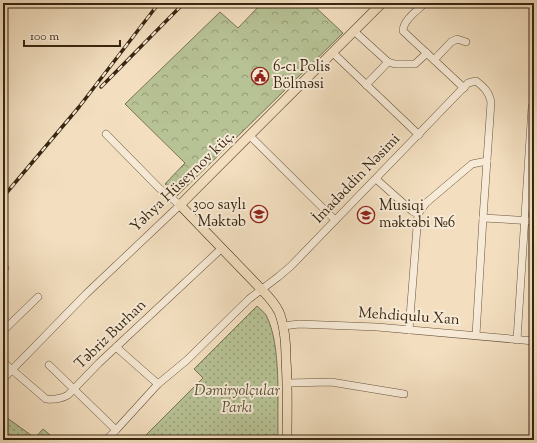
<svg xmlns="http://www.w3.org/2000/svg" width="537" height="443" viewBox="0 0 537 443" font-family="'Sorts Mill Goudy',serif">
  <defs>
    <pattern id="forest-crowns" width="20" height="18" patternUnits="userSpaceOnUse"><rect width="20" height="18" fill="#b7c295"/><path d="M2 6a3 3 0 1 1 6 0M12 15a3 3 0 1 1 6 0" fill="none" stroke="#969d78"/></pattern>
    <pattern id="park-dots" width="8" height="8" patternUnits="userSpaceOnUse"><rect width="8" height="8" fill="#b7c295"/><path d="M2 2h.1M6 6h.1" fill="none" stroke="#969d78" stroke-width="1.8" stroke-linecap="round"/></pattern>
  </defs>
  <rect width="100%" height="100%" fill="#f3dfc0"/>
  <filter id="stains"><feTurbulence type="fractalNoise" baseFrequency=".005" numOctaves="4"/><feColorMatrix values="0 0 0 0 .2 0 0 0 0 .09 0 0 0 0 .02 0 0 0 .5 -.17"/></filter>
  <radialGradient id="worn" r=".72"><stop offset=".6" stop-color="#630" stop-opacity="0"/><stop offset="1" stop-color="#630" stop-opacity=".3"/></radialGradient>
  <!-- forest -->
  <path fill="url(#forest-crowns)" stroke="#787452" d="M262,3H311L343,33L177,196L165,184L185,163L125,104L220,12L238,28Z"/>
  <!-- park -->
  <g fill="url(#park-dots)" stroke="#787452">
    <path d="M257,306C260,309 264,312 266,315C282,345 277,405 278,440H141L203,378L194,369Z"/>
    <path d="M3,415L35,438L43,429L56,440H3Z"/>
  </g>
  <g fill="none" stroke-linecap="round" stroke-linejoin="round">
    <defs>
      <g id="minor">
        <path d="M425,3C418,10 403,20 403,31L464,88"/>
        <path d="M354,31L388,62L395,64H415L427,53"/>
        <path d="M333,53L419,135"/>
        <path d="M434,60L451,42L457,39L466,42"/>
        <path d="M366,85L388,62"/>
        <path d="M250,136L335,220"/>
        <path d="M376,179L412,211L418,214"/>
        <path d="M483,218L534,221"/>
        <path d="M3,270L5,268"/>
        <path d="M283,326L299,324L377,327L534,341"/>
        <path d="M5,329L38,297"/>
        <path d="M409,330L418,214L426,203L472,164L487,161"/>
        <path d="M517,340L532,107"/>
        <path d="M116,347L158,384"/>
        <path d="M3,362L46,399C55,400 61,399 68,395L99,363L222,248"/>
        <path d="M49,365L116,430L158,384L187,360L249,299L278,277L291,266L468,83L476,81C484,87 489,92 491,102L483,218L476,335"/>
        <path d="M3,379L86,294L180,205L159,188L106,134"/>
        <path d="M288,383L331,382L404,394"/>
        <path d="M106,440L116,430"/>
      </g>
      <path id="major" d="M287,440C287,413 288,387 286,360C286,344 285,327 279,312C275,304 269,297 262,290L180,205L382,3"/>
    </defs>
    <!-- minor casing -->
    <use href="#minor" stroke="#67543c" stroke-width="8"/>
    <!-- major casing -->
    <use href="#major" stroke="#382610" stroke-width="10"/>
    <!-- minor -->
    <use href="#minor" stroke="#f7ead6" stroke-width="7"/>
    <!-- major -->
    <use href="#major" stroke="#f3dfc0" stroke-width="9"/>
    <defs>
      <g id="rail">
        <path d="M101,87L184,3"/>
        <path d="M3,197L79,107L159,3"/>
      </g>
    </defs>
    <!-- rail casing -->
    <use href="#rail" stroke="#382610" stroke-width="3.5"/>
    <!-- rail -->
    <use href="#rail" stroke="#f7ead6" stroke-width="2" stroke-dasharray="6" stroke-linecap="butt"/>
  </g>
  <!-- icons -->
  <defs>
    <symbol id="civic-ring" viewBox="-11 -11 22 22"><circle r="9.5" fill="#f7ead6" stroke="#8f2418" stroke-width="1.5"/><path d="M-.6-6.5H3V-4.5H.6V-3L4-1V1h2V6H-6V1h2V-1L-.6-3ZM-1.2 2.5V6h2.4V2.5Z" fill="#8f2418"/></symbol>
    <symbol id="school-ring" viewBox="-11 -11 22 22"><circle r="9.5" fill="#f7ead6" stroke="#8f2418" stroke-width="1.5"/><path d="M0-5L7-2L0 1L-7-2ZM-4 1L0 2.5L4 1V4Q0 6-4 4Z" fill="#8f2418"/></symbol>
  </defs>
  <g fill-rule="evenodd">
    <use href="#civic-ring" x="250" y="66" width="20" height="20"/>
    <use href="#school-ring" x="249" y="204" width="20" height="20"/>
    <use href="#school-ring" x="356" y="205" width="20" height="20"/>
  </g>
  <g text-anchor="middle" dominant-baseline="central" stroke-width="4" stroke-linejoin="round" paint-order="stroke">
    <!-- poi labels -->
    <g font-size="15" fill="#382610" stroke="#f7ead6" text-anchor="start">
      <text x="273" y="67">6-cı Polis<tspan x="273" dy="17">Bölməsi</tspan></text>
      <text x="246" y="205" text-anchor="end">300 saylı<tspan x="246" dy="17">Məktəb</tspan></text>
      <text x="379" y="206">Musiqi<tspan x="379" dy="17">məktəbi №6</tspan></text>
    </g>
    <!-- street labels -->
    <g font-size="15" fill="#382610" stroke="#f7ead6">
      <text transform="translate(357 179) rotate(-46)">İmadəddin Nəsimi</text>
      <text transform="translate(183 182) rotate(-44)">Yəhya Hüseynov küç.</text>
      <text transform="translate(409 317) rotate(4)">Mehdiqulu Xan</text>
      <text transform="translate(111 335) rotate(-44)">Təbriz Burhan</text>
    </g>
    <!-- park labels -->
    <g font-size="15" font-style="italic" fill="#584d31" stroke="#f7ead6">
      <text x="237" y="391">Dəmiryolçular<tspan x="237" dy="17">Parkı</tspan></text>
    </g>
  </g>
  <!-- margin -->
  <rect width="537" height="443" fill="none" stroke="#f3dfc0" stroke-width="16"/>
  <rect x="4" y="4" width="529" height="435" fill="none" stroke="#382610" stroke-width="2"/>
  <rect x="8" y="8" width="521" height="427" fill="none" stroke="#382610"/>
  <!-- scale -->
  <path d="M24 40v6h96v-6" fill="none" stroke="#382610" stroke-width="2"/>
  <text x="30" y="40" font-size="12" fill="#382610" stroke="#f7ead6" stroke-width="3" paint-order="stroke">100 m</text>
  <rect width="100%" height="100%" filter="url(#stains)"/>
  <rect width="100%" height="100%" fill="url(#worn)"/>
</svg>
